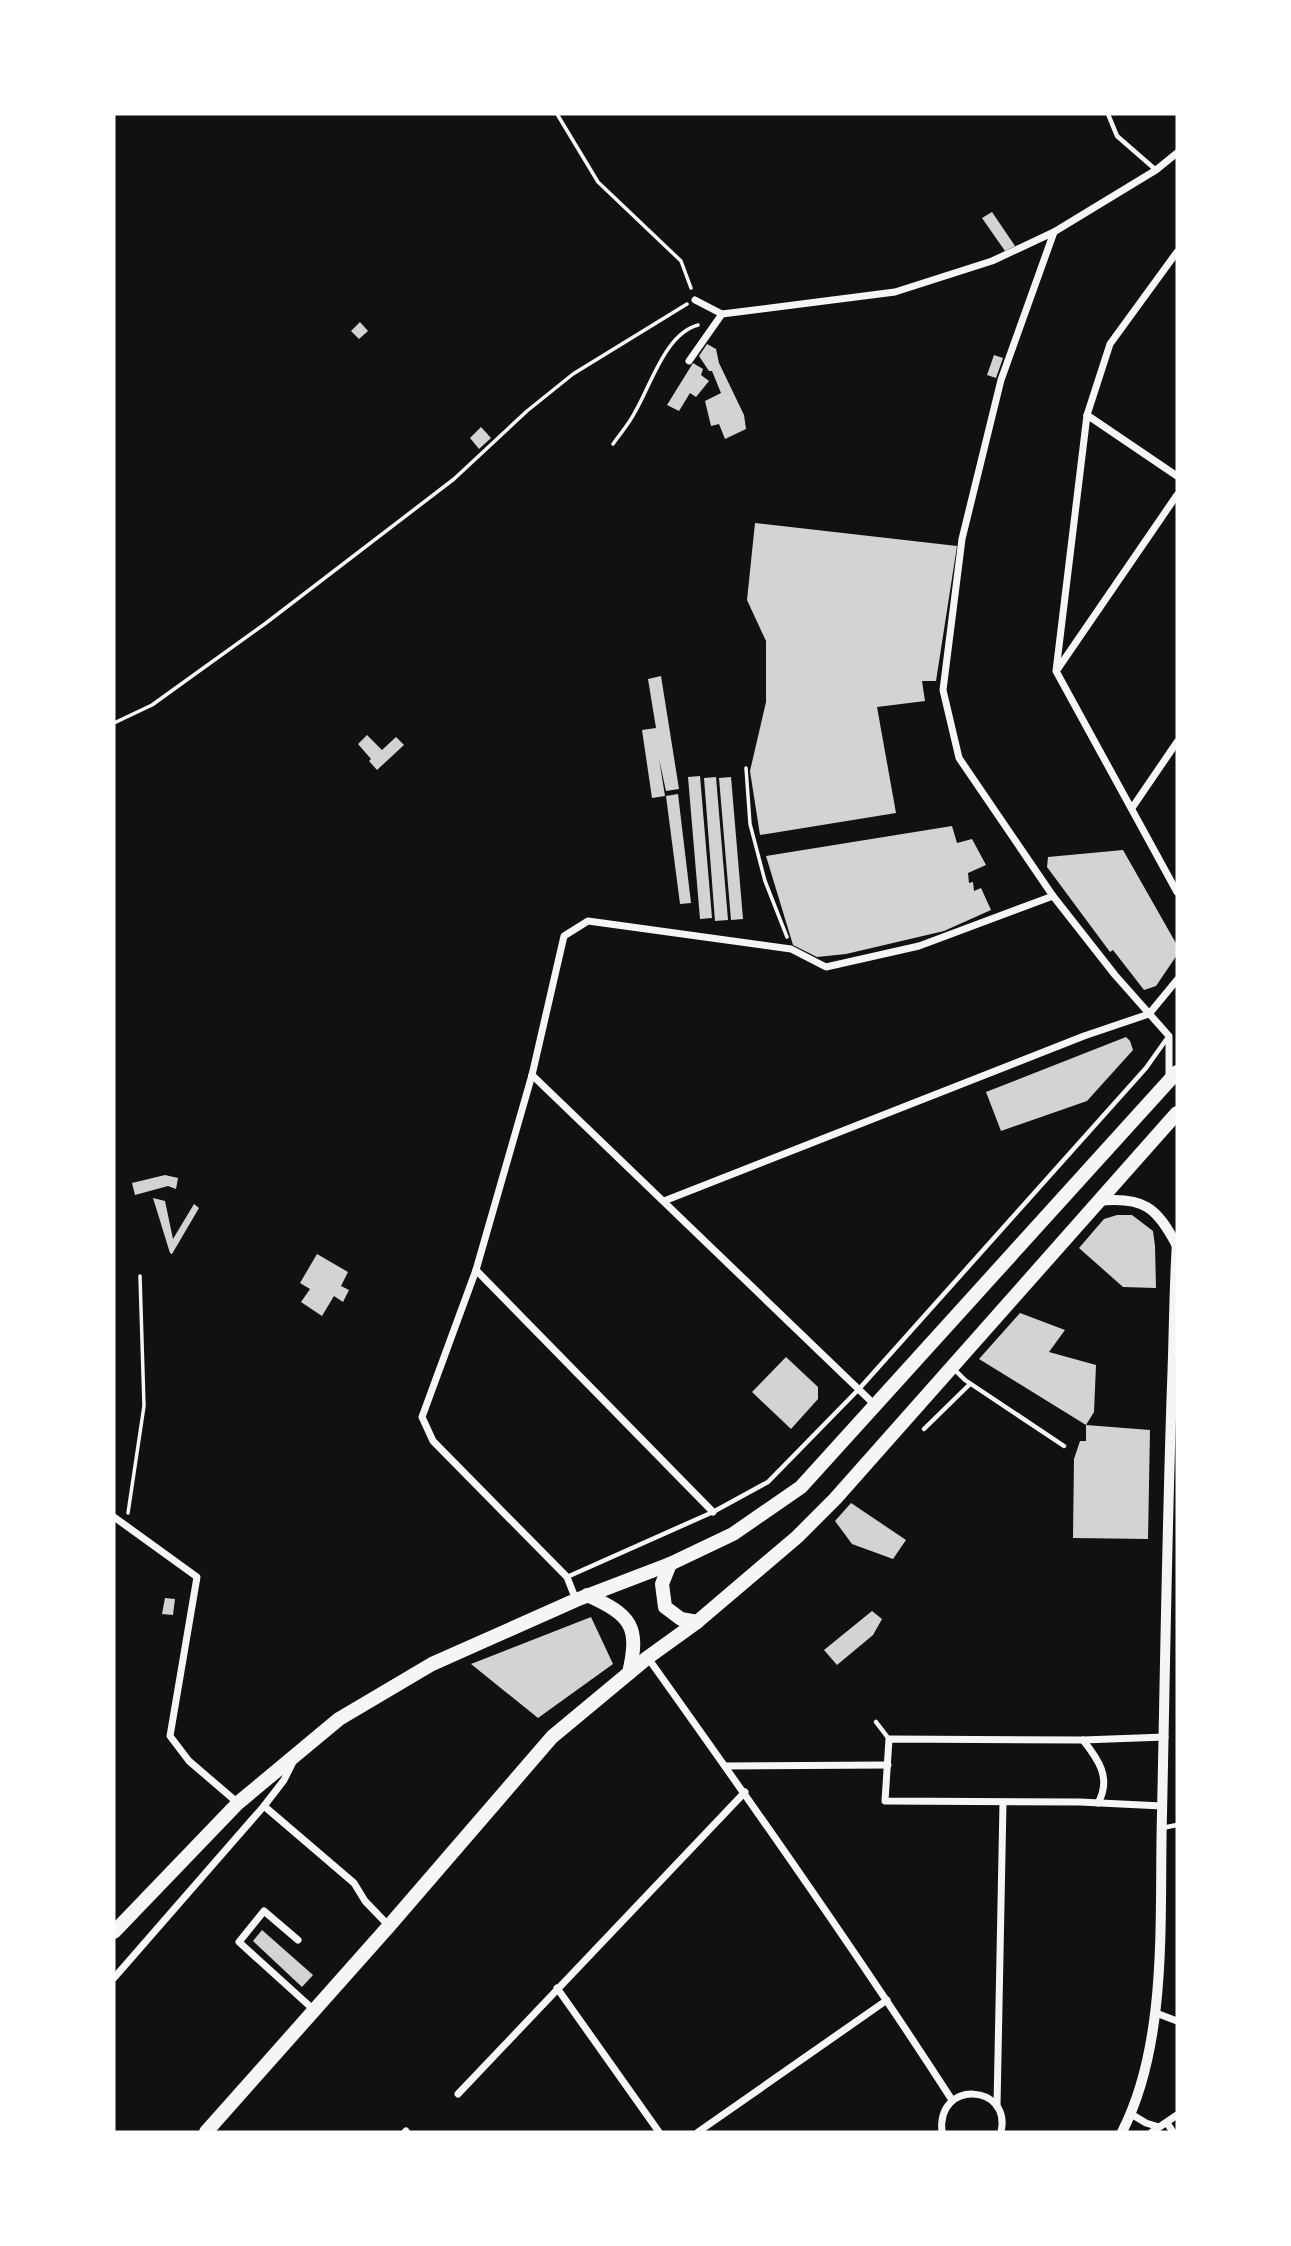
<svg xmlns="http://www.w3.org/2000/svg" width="1291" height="2246" viewBox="0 0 1291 2246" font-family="Raleway,sans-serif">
  <rect width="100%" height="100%" fill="#111"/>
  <!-- building -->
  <g fill="#d3d3d3">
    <path d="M992,212L1015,246L1005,251L982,218Z"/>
    <path d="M360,322L368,331L359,339L351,331Z"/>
    <path d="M707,344L716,349L719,363L744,415L746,429L725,439L719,424L711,426L705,401L721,393L712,371H709L699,356Z"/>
    <path d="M994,355L1003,358L996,378L987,375Z"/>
    <path d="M693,363L703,369L701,375L709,381L696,397L690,393L679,411L667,405Z"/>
    <path d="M481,427L491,438L479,449L470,438Z"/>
    <path d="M755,523L957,546L936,681H922L925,701L877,707L896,813L760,835L750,771L766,702V641L747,600Z"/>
    <path d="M661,676L679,789L666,791L659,759L665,796L652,798L642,730L656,728L648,679Z"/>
    <path d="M367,735L382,750L396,737L404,745L377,770L369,761L371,759L358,744Z"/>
    <path d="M700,776L712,918L700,919L688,777Z"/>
    <path d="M716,777L728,920L715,921L704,778Z"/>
    <path d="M731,777L743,919L731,920L719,778Z"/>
    <path d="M678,794L691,903L680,904L666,796Z"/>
    <path d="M952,826L957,843L972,839L986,865L968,873L969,883L973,882L974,891L981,888L991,910L944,931L846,954L817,957L793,945L766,856Z"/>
    <path d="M1123,850L1177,945V955L1156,986L1144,990L1113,950L1110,952L1047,867L1048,857Z"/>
    <path d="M1126,1037L1130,1041L1133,1050L1087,1101L1001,1131L986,1092Z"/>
    <path d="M165,1175L178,1178L176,1189L168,1186L135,1195L132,1183Z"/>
    <path d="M153,1198L165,1201L173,1239L194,1204L199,1208L172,1254L170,1253Z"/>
    <path d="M1117,1215H1132L1153,1231L1155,1246L1156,1288L1123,1287L1079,1248L1104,1219Z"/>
    <path d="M317,1254L348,1272L341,1286L349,1290L343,1302L334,1296L322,1316L301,1302L310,1289L300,1283Z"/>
    <path d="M1020,1313L1065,1330L1049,1352L1096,1365L1094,1412L1086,1425L979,1359Z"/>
    <path d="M786,1357L818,1387V1399L791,1429L752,1392Z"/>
    <path d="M1086,1425L1150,1430L1148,1539L1073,1538L1074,1459L1080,1441H1086Z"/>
    <path d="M851,1503L906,1540L893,1559L852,1544L835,1521Z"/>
    <path d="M165,1598L175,1599L173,1615L162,1614Z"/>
    <path d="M872,1611L882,1619L873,1635L837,1665L824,1650Z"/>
    <path d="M591,1617L613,1664L538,1718L471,1664Z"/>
    <path d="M262,1930L313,1975L302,1987L253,1941Z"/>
  </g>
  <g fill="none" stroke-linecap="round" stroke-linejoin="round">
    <!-- path -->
    <g stroke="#f5f5f5" stroke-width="3.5">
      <path d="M557,114L598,182L681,261L691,288"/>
      <path d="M613,444C620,434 629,424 635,412C651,385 665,334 698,325"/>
      <path d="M114,723L152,705L266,623L454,479L527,411L573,374L687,304"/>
      <path d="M746,768L750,824L765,881L787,937"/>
      <path d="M128,1513L144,1406L140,1276"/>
    </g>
    <!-- service -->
    <g stroke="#f5f5f5" stroke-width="4.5">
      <path d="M1108,114L1117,136L1156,170"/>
      <path d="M955,1370L965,1380L1064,1446"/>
      <path d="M924,1429L970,1384"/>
      <path d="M567,1577L713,1512L768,1482L859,1389L1146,1068L1168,1037"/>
      <path d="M876,1722L889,1739"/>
      <path d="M1162,1828L1177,1825"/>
    </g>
    <!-- minor -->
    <g stroke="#f5f5f5" stroke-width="7">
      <path d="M1054,232L1001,380L962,539L943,690L959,758L1053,896L1115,975L1169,1036V1078"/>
      <path d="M1177,252L1110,344L1087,415L1056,671L1177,892"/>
      <path d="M695,300L722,314L895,292L992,261L1054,232L1156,170L1177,153"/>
      <path d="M689,361L722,314"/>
      <path d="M1087,415L1177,476"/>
      <path d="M1057,670L1177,495"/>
      <path d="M1132,808L1177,742"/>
      <path d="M1149,1014L1177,980"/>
      <path d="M532,1075L875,1405"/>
      <path d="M664,1201L1084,1036L1149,1014"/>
      <path d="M476,1270L713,1512"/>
      <path d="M114,1517L197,1577L170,1736L189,1761L238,1803"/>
      <path d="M576,1600L567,1577L433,1441L422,1417L476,1270L532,1075L564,936L588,921L791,949L826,967L919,946L1053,896"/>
      <path d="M648,1658C752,1804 855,1950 952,2100"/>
      <path d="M1083,1740C1098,1759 1112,1778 1098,1803"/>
      <path d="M725,1766L888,1765"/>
      <path d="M264,1806L354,1883L365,1901L389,1926"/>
      <path d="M1162,1806L1080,1802L885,1801L889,1739L1083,1740L1165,1737"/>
      <path d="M298,1940L264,1911L239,1942L314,2010"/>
      <path d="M114,1978L264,1806L284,1780L292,1764"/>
      <path d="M557,1988L659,2132"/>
      <path d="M1156,2013L1177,2021"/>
      <path d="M458,2094L745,1792"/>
      <path d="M997,2106L1003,1803"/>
      <path d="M1131,2114L1146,2123L1159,2127"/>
      <path d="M1167,2123L1173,2132"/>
      <path d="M405,2132L406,2131"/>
      <path d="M698,2132L887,2000"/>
      <path d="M942,2132C936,2079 1012,2084 1001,2132"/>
      <path d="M1152,2132L1177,2115"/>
    </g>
    <!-- tertiary -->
    <g stroke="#f5f5f5" stroke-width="10">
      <path d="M1098,1201C1143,1196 1157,1207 1177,1246"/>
      <path d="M1122,2132C1169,2041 1159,1915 1162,1814C1165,1671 1167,1528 1172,1385C1174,1337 1174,1289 1177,1242"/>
    </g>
    <!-- trunk -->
    <g stroke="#f5f5f5" stroke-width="14">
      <path d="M670,1564L662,1584L665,1607L681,1619L697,1622"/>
      <path d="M587,1595C631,1615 640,1626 629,1673"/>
      <path d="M114,1932L238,1803L339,1719L432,1664L576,1600L670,1564L733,1534L801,1487L1177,1072"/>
      <path d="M206,2132L389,1926L552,1737L647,1658L697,1622L797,1537L835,1499L1177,1113"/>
    </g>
  </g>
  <!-- border -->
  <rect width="1291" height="2246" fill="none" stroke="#ffffff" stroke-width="231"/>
</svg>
